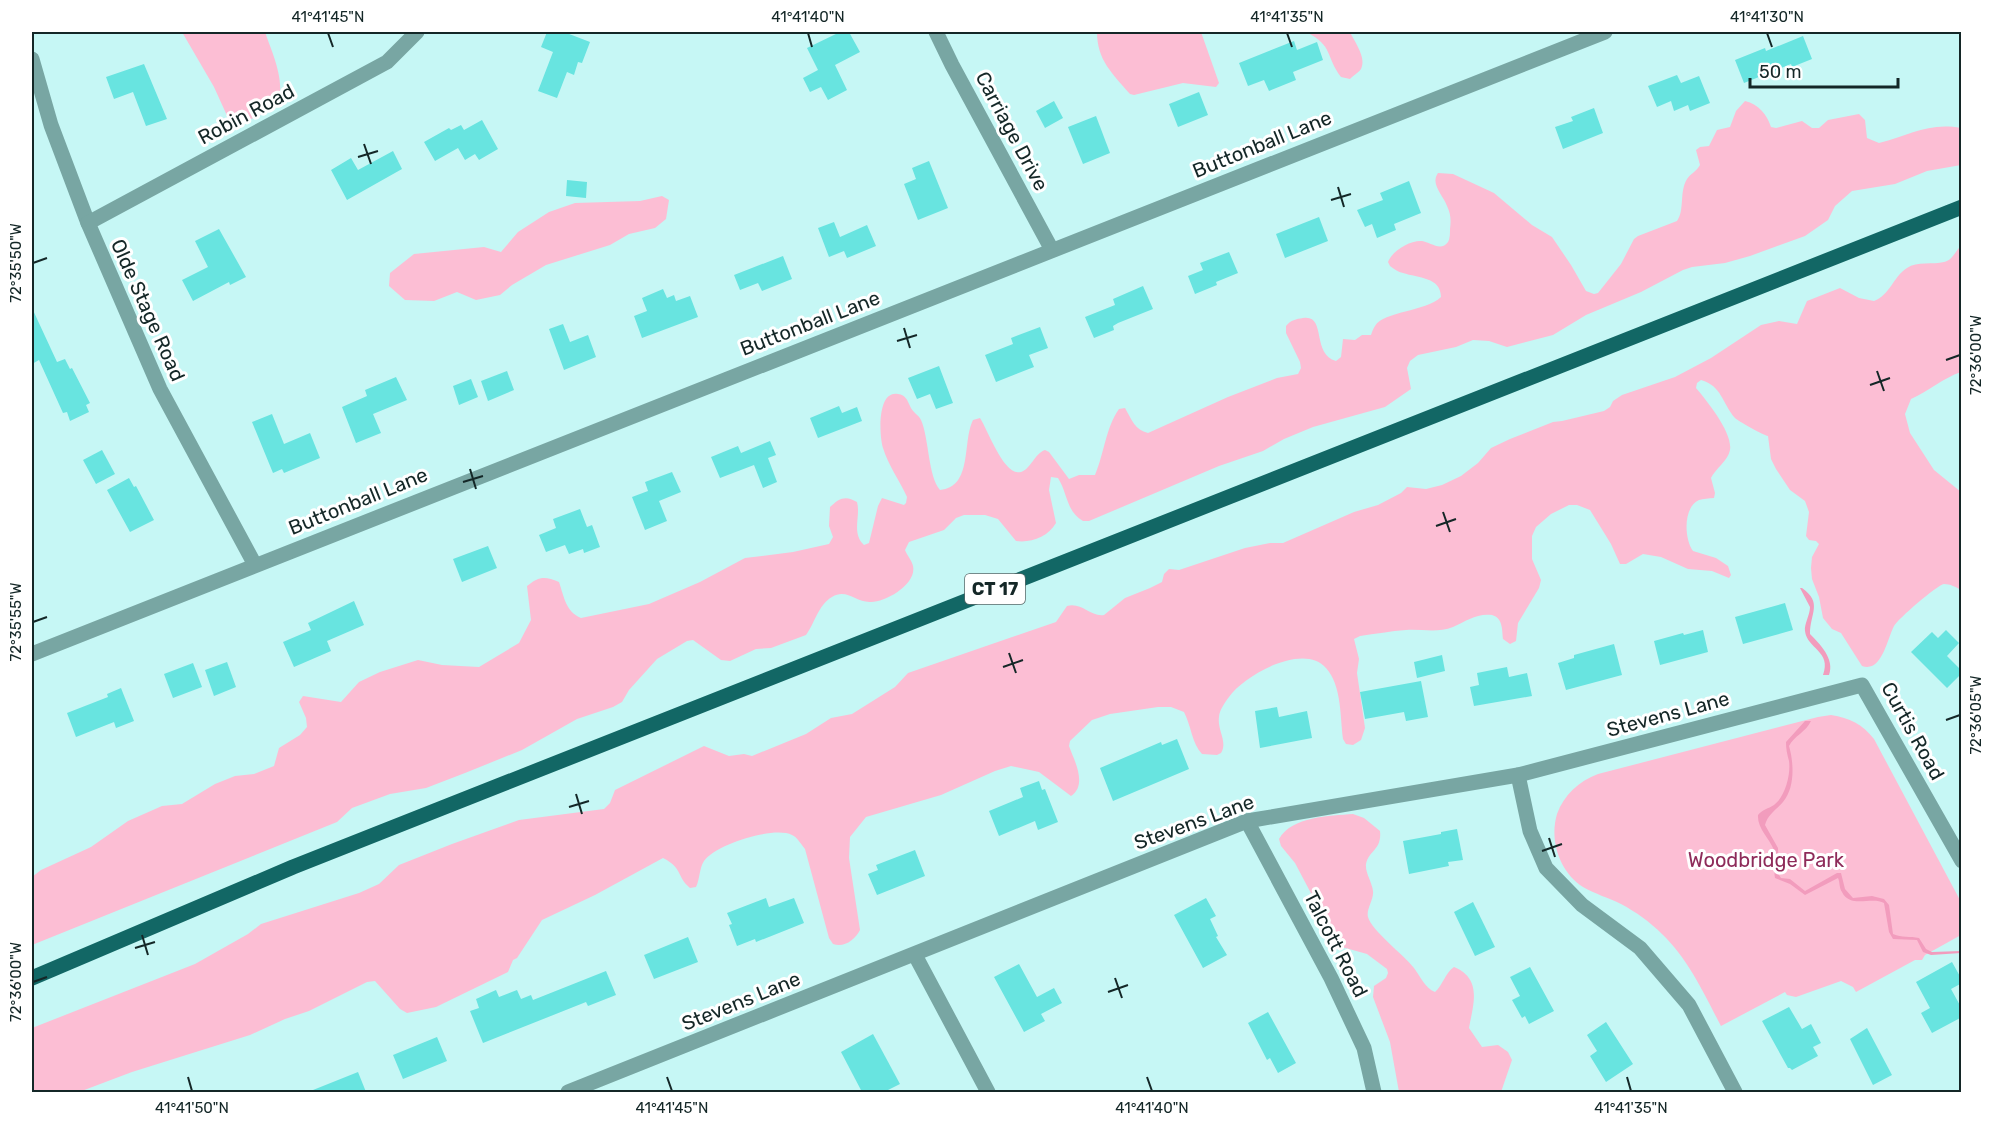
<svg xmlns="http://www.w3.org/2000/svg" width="1993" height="1124" viewBox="0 0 1993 1124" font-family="Rubik,sans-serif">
  <rect width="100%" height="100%" fill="#c6f7f5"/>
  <!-- green -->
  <g fill="#fcbed4">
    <path d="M182,32H265C271,50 289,88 275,105C267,115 248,119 237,125L229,120L214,87Z"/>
    <path d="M1097,32H1201L1219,83L1216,87L1183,83L1134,95L1130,94C1112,73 1097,60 1097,32Z"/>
    <path d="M1306,32H1350C1354,41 1367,58 1361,69C1359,72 1353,76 1350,79L1341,77C1325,56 1334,46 1306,32Z"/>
    <path d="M1745,101C1759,104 1767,115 1771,127L1776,128L1802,121L1812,128H1819L1828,120L1859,114L1865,120L1867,138L1879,143C1910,135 1929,122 1961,128V165L1927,171L1895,184L1852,191L1835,206L1828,220L1805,236L1750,256L1725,263L1692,267L1683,270L1641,292L1586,315L1553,335L1507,347L1489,341L1473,340L1456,347L1418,355L1410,361L1407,368L1411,389L1385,407L1313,427L1284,439L1263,451L1219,466L1089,521H1083C1066,511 1068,494 1058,478L1051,477L1049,490L1056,523C1048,537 1031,543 1016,541L998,519L985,515H964L956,518L944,530L909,542L905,550C907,555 912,561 913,566C917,584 886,602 871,602C856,603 847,588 832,597C818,605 815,623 806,635L771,648L756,649L730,661L721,660L693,640L687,641L657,659L629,690L622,702L613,707L577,719L522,750L465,773L426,788L390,794L352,808L337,822L32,945V877L41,870L91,847L128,821L162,806L182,804L215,784L235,776L254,774L274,766L279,748L300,735L307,727L306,718L299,702L303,696L341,702L359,682L380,672L418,660L442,665L479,667L519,643L531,620L527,586C539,576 545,576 559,582C564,597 566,612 581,618L649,604L700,582L745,558L793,552L829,544L833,537L829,526L830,507C839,498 846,495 857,502C861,516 851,533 864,545L869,543L878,506L882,498L904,505L906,503L907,497C900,481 888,465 883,448C879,435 877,390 898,394C906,395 907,400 910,406C912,412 919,415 921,420C929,438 928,476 940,490C973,487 962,442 973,420L980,418C988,430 1004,477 1021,472C1031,469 1034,454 1045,450L1049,452L1069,479L1079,475H1095C1104,454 1106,427 1119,409L1125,408C1132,420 1135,430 1148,433L1228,397L1277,378L1298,374L1301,368L1300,362L1286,333V326C1291,320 1296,319 1303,318C1327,314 1311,354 1336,361L1341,357L1343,339L1355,340L1362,335H1371C1372,332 1373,329 1375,326C1384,311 1425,312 1441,297C1441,277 1418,278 1403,273C1398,272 1394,269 1390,266L1388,262C1392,251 1410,240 1422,241C1430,242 1441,252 1448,242C1450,239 1450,233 1450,229C1451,221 1451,214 1447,206C1443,195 1430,184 1438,173L1453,174L1494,193L1532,225L1552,237L1571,265L1586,291L1594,294L1598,293L1621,264L1634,239L1638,236L1677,221C1685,210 1679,192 1687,179C1690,174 1697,171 1700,165L1696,150L1700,147L1709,146L1717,130L1730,127L1736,111Z"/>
    <path d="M662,196L669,200L666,219L655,228L629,234L610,245L546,265L512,285L500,295L476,300L457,292L434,301L405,300L389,286L390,273L414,254L484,247L501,252L518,232L549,212L575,203L640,201Z"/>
    <path d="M1961,246V372C1943,378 1929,391 1911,399L1905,414L1910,433L1934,470L1961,492V590C1956,587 1950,584 1944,584C1937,585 1898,619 1894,626C1887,639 1882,673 1862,666L1841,633L1832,629L1823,618L1819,597L1812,579L1811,568L1812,557L1819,544L1816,541L1809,540L1806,536L1809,512L1805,501L1790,490L1776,469L1771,459L1768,436C1763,435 1738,421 1735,418C1722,403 1722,386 1701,380L1697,383L1696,388C1707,401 1733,433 1730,450C1728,461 1715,469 1711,478L1715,493L1714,498C1709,498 1703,499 1699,500C1683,507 1684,539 1693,551L1716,558L1728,566L1731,575L1729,578L1712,571L1688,569L1661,557L1643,554L1626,564H1620L1611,544L1590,510L1577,505H1569L1551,514L1536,527L1532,536V559L1541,580L1539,588L1518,623L1516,641L1510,644L1503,639C1502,630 1503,618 1492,615C1477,613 1466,621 1453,627C1438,633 1422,629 1406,630C1391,631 1375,634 1360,636L1354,639L1359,659L1357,673L1365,728L1361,740L1353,745L1346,744L1343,739C1340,717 1342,686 1326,668C1304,642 1244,675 1229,697C1225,702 1219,711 1219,717C1217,730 1228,742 1221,753L1217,755L1202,754C1192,744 1191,725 1184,712L1171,707H1158L1110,714L1092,720L1070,741L1069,746C1074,760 1088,785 1071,796L1039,772L1011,766L995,771L941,795L866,817L850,837L849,858L860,930C855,940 844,948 833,944L829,938L805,849C801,844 797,837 792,835C774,826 716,844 704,861C699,869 700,879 696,887L690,888C676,876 683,868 663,858L595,895L542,920L517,958L513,960L508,972L436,1007L407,1013L400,1009L375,981L367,982L309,1011L285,1019L250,1035L132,1072L79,1092H32V1028L195,964L248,934L261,924L359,893L379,884L399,865L452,844L519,820L604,809L610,803L615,790L704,746L729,756L744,754L752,756L806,734L831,718L852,714L895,687L908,673L1056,622L1067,606C1082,602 1090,617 1104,615L1125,598L1150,588L1162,582L1164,574L1169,569L1179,570L1245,548L1270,543H1283L1354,512L1378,505L1401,493L1407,487L1426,489L1442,485L1461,476L1478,463L1491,448L1510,439L1553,422L1562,421L1604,411L1610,407L1613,401L1622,395L1675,377L1711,358L1761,325L1779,321L1797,324L1807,301L1840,288L1859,298L1874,301C1890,295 1893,277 1907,268C1917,261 1933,265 1944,262C1953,260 1955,251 1961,246Z"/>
    <path d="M1831,715C1850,718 1862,724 1874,739L1961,902V935L1925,955L1922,960H1915L1856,992L1853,987L1841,981L1796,997L1787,995L1785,992L1721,1026C1704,994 1689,960 1662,934C1650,922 1636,912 1621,904C1609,898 1595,894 1583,887C1560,872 1549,841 1557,814C1564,795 1579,781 1598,774L1818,717Z"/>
    <path d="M1353,814L1364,818L1380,831C1382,850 1369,850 1366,864C1365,873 1372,882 1373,891C1374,900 1366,909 1368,917C1372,931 1403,954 1414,968C1420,976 1425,988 1435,992C1443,985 1445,973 1454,967C1483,979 1473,1005 1469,1028L1482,1047L1498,1045L1508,1052L1512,1060L1501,1092H1399L1390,1042L1373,997L1374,986L1386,978L1388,973L1387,969L1367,954L1342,947L1332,933L1295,863L1281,846L1279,839C1292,816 1330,816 1353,814Z"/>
  </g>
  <!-- water -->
  <g fill="#f29cbd">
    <path d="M1802,588C1823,603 1810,613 1810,634C1820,644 1835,659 1829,675H1823C1832,651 1807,649 1805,631C1804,624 1810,615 1810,607L1800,588Z"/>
    <path d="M1805,721H1811C1806,732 1794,736 1789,746C1794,763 1795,788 1783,802C1776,810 1768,814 1765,825L1778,848L1779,875L1781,878L1790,879L1805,891L1837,873H1841L1845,889L1853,898L1872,896L1884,899L1889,905L1893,934C1902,938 1910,936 1919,938L1926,949L1932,952L1961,951V953L1931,955L1923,952L1917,940L1893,939L1889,932L1884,903C1872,896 1850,909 1842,892C1839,888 1840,882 1838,878L1805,895L1790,884L1775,878C1773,869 1777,858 1774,850C1769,838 1757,828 1758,815C1763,809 1768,809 1774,805C1785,797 1791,774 1789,761C1787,754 1786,749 1786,742Z"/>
  </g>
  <!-- building -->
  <g fill="#68e4e0">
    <path d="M547,32H564L590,42L582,63L578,62L574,75L567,72L557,98L538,91L553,52L541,47Z"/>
    <path d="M840,32H849L860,52L835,65L847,90L828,100L821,87L810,92L803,78L818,70L807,48Z"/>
    <path d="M1803,36L1812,59L1792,67L1791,64L1744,83L1735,60L1765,48L1766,51Z"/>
    <path d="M1294,41L1297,50L1317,42L1323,60L1293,72L1296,80L1269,91L1264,80L1248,86L1239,63Z"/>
    <path d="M144,64L167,119L146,126L133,92L114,99L106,77Z"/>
    <path d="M1677,75L1681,83L1699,76L1710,103L1690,111L1688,105L1674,111L1671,101L1657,107L1648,86Z"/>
    <path d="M1199,92L1208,115L1178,127L1169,104Z"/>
    <path d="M1054,101L1063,118L1045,128L1036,111Z"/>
    <path d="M1594,108L1603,133L1563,149L1555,127L1573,121L1571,117Z"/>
    <path d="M1096,116L1110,153L1083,164L1068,127Z"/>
    <path d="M482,120L498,149L479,160L475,154L465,160L458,148L435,161L424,142L449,128L451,130L461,125L464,130Z"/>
    <path d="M393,151L402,169L347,200L331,170L351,158L358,170Z"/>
    <path d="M929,161L948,208L918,220L904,184L916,179L912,168Z"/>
    <path d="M567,180L587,182L586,198L566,196Z"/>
    <path d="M1409,181L1421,213L1394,224L1396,230L1377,238L1372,224L1365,227L1357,210L1383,200L1380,193Z"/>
    <path d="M1319,217L1328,241L1285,258L1276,234Z"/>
    <path d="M834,222L840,237L867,225L876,246L847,258L844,251L829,257L818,228Z"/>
    <path d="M219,229L246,277L230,285L229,282L193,301L182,280L208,267L195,241Z"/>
    <path d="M1229,252L1238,273L1216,282L1217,285L1195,294L1188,276L1203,270L1200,263Z"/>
    <path d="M783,256L792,279L762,291L758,283L740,290L734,275Z"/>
    <path d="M1143,286L1153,309L1118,323L1113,326L1114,330L1094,338L1085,317L1115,305L1113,299Z"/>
    <path d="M663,289L667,298L674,295L676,301L690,296L698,317L642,338L634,316L647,311L642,298Z"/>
    <path d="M32,308L57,362L65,359L70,369L72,368L90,403L86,405L89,412L70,421L67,412L63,413L39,360L32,364Z"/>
    <path d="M563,324L570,342L588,335L596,357L564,370L549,329Z"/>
    <path d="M1040,327L1048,348L1029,355L1034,367L996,382L985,355L1013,344L1011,338Z"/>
    <path d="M939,366L953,403L936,409L930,394L917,399L908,378Z"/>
    <path d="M507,371L514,390L488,401L481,381Z"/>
    <path d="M396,377L407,400L373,414L381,433L356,443L342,407L367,396L365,390Z"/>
    <path d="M471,379L478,397L459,405L453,386Z"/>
    <path d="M839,406L842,413L857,407L862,421L818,438L810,418Z"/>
    <path d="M272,414L284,444L310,433L320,458L284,473L282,469L273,473L252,422Z"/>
    <path d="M770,441L776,455L768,458L777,482L763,488L754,465L720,478L711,457L738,446L741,453Z"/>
    <path d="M102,450L115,474L96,484L83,460Z"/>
    <path d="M672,472L681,492L659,501L667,521L645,530L632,497L648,491L645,482Z"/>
    <path d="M129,478L134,487L136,486L154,520L130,532L107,490Z"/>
    <path d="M580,509L587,527L592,525L600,547L584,553L583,549L569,554L565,545L546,552L539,535L556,528L553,519Z"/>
    <path d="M488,546L497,568L462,582L453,559Z"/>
    <path d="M354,601L364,625L327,641L331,651L294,667L283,642L311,630L308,623Z"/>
    <path d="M1785,603L1793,630L1743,644L1735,617Z"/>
    <path d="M1703,630L1708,652L1660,665L1654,641L1683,633L1684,635Z"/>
    <path d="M1946,630L1959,643L1947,656L1962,671V673L1947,688L1911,652L1932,632L1938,638Z"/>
    <path d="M1614,644L1622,675L1566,690L1558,663L1574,658V655Z"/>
    <path d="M1442,655L1445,671L1417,678L1414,662Z"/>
    <path d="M227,662L236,687L214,696L205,670Z"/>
    <path d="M193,663L202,687L173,698L164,674Z"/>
    <path d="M1507,667L1509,677L1527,673L1532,696L1474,706L1470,687L1479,685L1477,673Z"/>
    <path d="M1421,681L1428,717L1406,721L1404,712L1365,719L1360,692Z"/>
    <path d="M121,688L134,721L116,728L114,722L76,737L67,713L108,697L107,694Z"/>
    <path d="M1277,707L1279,717L1307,711L1312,738L1260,748L1255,711Z"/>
    <path d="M1177,739L1189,769L1113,801L1100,768L1161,742L1162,745Z"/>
    <path d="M1039,781L1042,790L1045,789L1058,822L1038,830L1035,821L999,836L989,811L1023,797L1020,788Z"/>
    <path d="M1457,829L1463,860L1448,862L1449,866L1409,874L1403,841L1441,834V832Z"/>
    <path d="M915,850L925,876L877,895L868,874L878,870L876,865Z"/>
    <path d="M766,898L769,907L794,898L804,923L756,942L755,939L737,946L729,925L732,924L727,913Z"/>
    <path d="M1206,898L1216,916L1210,919L1218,936L1216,937L1227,955L1203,968L1174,915Z"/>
    <path d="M1473,902L1495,947L1475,956L1454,912Z"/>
    <path d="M688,937L698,962L654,979L644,955Z"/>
    <path d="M1952,962L1962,980V983L1951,989L1962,1009V1017L1932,1033L1921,1013L1930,1008L1916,982Z"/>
    <path d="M1019,964L1037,997L1054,988L1062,1003L1041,1014L1045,1021L1024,1032L994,977Z"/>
    <path d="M1530,967L1554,1011L1529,1024L1525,1016L1522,1018L1512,1000L1520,996L1510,977Z"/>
    <path d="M606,971L616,995L588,1006L586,1002L483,1043L470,1011L479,1008L476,999L496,990L499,997L517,990L521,999L531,995L533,1000Z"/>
    <path d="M1789,1007L1802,1029L1811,1024L1821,1043L1813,1047L1818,1056L1792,1070L1790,1068H1788L1762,1021Z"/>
    <path d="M1268,1012L1296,1063L1278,1073L1270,1058L1267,1060L1248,1023Z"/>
    <path d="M1606,1022L1633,1064L1606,1082L1590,1056L1597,1051L1587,1035Z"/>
    <path d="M1867,1028L1892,1075L1873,1085L1850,1039Z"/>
    <path d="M873,1034L900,1084L884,1092H862L841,1052Z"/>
    <path d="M437,1037L447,1061L403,1079L393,1055Z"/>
    <path d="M358,1072L366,1092H308Z"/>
  </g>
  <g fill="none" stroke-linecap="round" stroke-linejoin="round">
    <!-- minor -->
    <g stroke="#78a6a3" stroke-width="15">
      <path d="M936,32L952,65L1052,250"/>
      <path d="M32,59L51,125L88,223L160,389L255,565"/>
      <path d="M88,223L387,62L417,32"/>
      <path d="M32,654L1605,32"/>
      <path d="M1518,775L1530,831L1546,868L1582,905L1640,948L1689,1005L1735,1092"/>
      <path d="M1247,821L1331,978L1364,1048L1374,1092"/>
      <path d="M915,955L988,1092"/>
      <path d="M568,1092L1247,821L1518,775L1862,685L1962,861"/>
    </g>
    <!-- primary -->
    <path stroke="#126765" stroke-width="15" d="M32,978L293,867L1962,207"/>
  </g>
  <!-- ticks -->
  <path fill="none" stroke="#142727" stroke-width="2" d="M328,33L333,47M808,33L812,47M1287,33L1292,47M1767,33L1772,47M364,144L371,164M358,157L378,151M1338,187L1344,207M1331,200L1351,194M33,263L47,258M904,328L910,348M897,341L917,335M1946,360L1960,355M1877,371L1884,391M1870,385L1890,378M470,469L476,489M463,482L483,476M1443,512L1450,532M1436,526L1456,519M33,622L47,617M1009,653L1016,673M1003,667L1023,660M1946,720L1960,715M576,794L582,814M569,807L589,801M1549,838L1555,857M1542,851L1562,844M142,935L148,955M135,948L155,942M1115,978L1122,998M33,982L47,977M1108,992L1128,985M188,1077L192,1091M667,1077L672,1091M1147,1077L1152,1091M1627,1077L1631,1091"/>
  <g text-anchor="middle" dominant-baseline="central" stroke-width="6" stroke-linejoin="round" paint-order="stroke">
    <!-- shield labels -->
    <rect fill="#fff" stroke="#5a6868" stroke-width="1.5" x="965" y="574" width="60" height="30" rx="4.5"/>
    <g font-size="18" font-weight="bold" fill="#142727">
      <text x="995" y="589">CT 17</text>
    </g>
    <!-- street labels -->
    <g font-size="20" fill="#142727" stroke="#fff">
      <text transform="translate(246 114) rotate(-28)">Robin Road</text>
      <text transform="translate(1012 131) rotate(62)">Carriage Drive</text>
      <text transform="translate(1262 144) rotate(-22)">Buttonball Lane</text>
      <text transform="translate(148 310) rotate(66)">Olde Stage Road</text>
      <text transform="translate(810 323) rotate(-21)">Buttonball Lane</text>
      <text transform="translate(358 501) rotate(-22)">Buttonball Lane</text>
      <text transform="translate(1668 714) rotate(-15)">Stevens Lane</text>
      <text transform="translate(1913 731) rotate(61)">Curtis Road</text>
      <text transform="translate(1194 822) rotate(-20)">Stevens Lane</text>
      <text transform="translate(1336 944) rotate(63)">Talcott Road</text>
      <text transform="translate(741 1001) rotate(-22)">Stevens Lane</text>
    </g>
    <!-- park labels -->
    <g font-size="20" fill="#8e2b5a" stroke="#fff">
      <text x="1766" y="860">Woodbridge Park</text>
    </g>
  </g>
  <!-- border -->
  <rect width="1993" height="1124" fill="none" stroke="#ffffff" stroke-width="66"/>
  <!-- scale -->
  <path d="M1750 78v9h148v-9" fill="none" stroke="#142727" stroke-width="3"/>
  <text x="1759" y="78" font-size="18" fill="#142727" stroke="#ffffff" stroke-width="4.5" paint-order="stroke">50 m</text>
  <rect x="33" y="33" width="1927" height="1058" fill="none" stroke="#142727" stroke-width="2"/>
  <g font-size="15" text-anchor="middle" fill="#142727">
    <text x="328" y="22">41°41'45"N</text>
    <text x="808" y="22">41°41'40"N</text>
    <text x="1287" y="22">41°41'35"N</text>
    <text x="1767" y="22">41°41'30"N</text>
    <text transform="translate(16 263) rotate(-90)" y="5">72°35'50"W</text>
    <text transform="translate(1976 355) rotate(-90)" y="5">72°36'00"W</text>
    <text transform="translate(16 622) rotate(-90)" y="5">72°35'55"W</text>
    <text transform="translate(1976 715) rotate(-90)" y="5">72°36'05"W</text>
    <text transform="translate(16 982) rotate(-90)" y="5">72°36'00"W</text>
    <text x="192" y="1113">41°41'50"N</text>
    <text x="672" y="1113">41°41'45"N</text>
    <text x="1152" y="1113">41°41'40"N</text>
    <text x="1631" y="1113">41°41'35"N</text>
  </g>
</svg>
